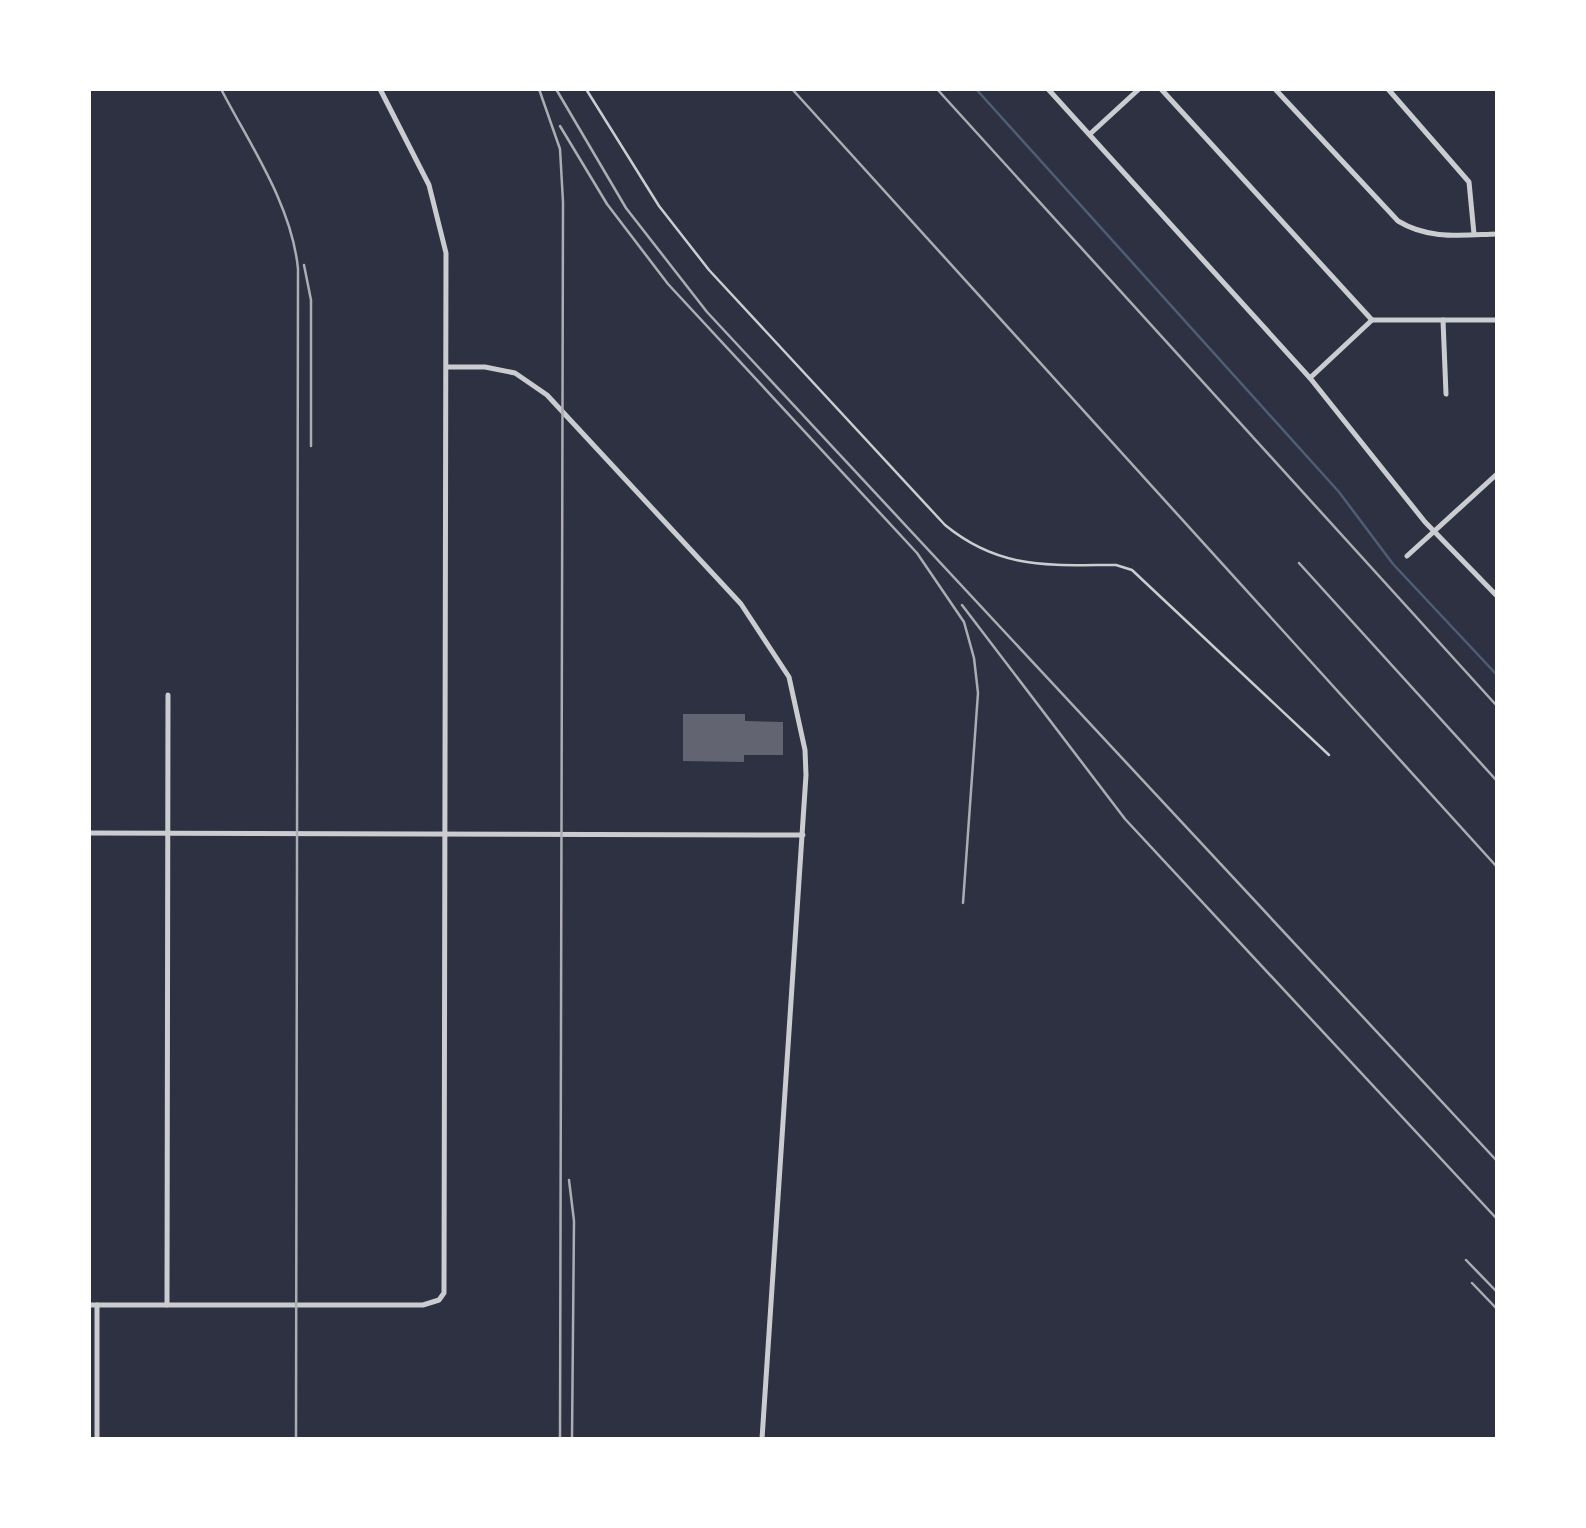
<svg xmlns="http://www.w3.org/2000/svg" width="1586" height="1528" viewBox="0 0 1586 1528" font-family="Arial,sans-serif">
  <rect width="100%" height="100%" fill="#2d3142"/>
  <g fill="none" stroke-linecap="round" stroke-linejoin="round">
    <!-- stream -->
    <path stroke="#4f5d75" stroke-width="2.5" d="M976,89L1339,492L1393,564L1497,675"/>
  </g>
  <!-- building -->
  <path fill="#626471" d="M683,714H745V721L783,722V755H744V762L683,761Z"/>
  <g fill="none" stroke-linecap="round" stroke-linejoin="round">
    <!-- service -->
    <path stroke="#caccd0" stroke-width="2.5" d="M586,89L659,206L709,270L945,525C1000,570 1049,565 1116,565L1132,570L1329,755"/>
    <!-- minor -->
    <g stroke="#caccd0" stroke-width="5">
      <path d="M1048,89L1310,378L1425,522L1497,596"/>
      <path d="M1161,89L1372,320H1497"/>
      <path d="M1275,89L1398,221C1429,240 1462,235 1497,234"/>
      <path d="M1388,89L1469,182L1474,234"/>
      <path d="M1090,134L1139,89"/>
      <path d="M1443,320L1446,394"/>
      <path d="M447,367H485L515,373L547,395L741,604L789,677L805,750L806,775L762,1439"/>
      <path d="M1310,378L1372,320"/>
      <path d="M1407,556L1497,474"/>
      <path d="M89,833L803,835"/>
      <path d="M89,1305H423L439,1300L444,1293L446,253L429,185L380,89"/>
      <path d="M167,1305L168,695"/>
      <path d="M97,1439V1305"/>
    </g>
    <!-- rail -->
    <g stroke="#abadb3" stroke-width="2.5">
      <path d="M221,89C250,145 292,205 298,269L296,1439"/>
      <path d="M539,89L560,149L563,202L560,1439"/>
      <path d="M556,89L626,208L707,312L1497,1161"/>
      <path d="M792,89L1497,867"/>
      <path d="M937,89L1497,706"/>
      <path d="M560,126L607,204L668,284L917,553L964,622L974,658L978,693L963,903"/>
      <path d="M304,265L311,300V446"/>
      <path d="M1299,563L1497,781"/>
      <path d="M962,605L1125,819L1497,1219"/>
      <path d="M569,1180L574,1221L572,1439"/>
      <path d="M1466,1260L1497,1292"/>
      <path d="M1472,1283L1497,1309"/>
    </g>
  </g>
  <!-- border -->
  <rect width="1586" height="1528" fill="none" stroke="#ffffff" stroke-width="182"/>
</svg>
